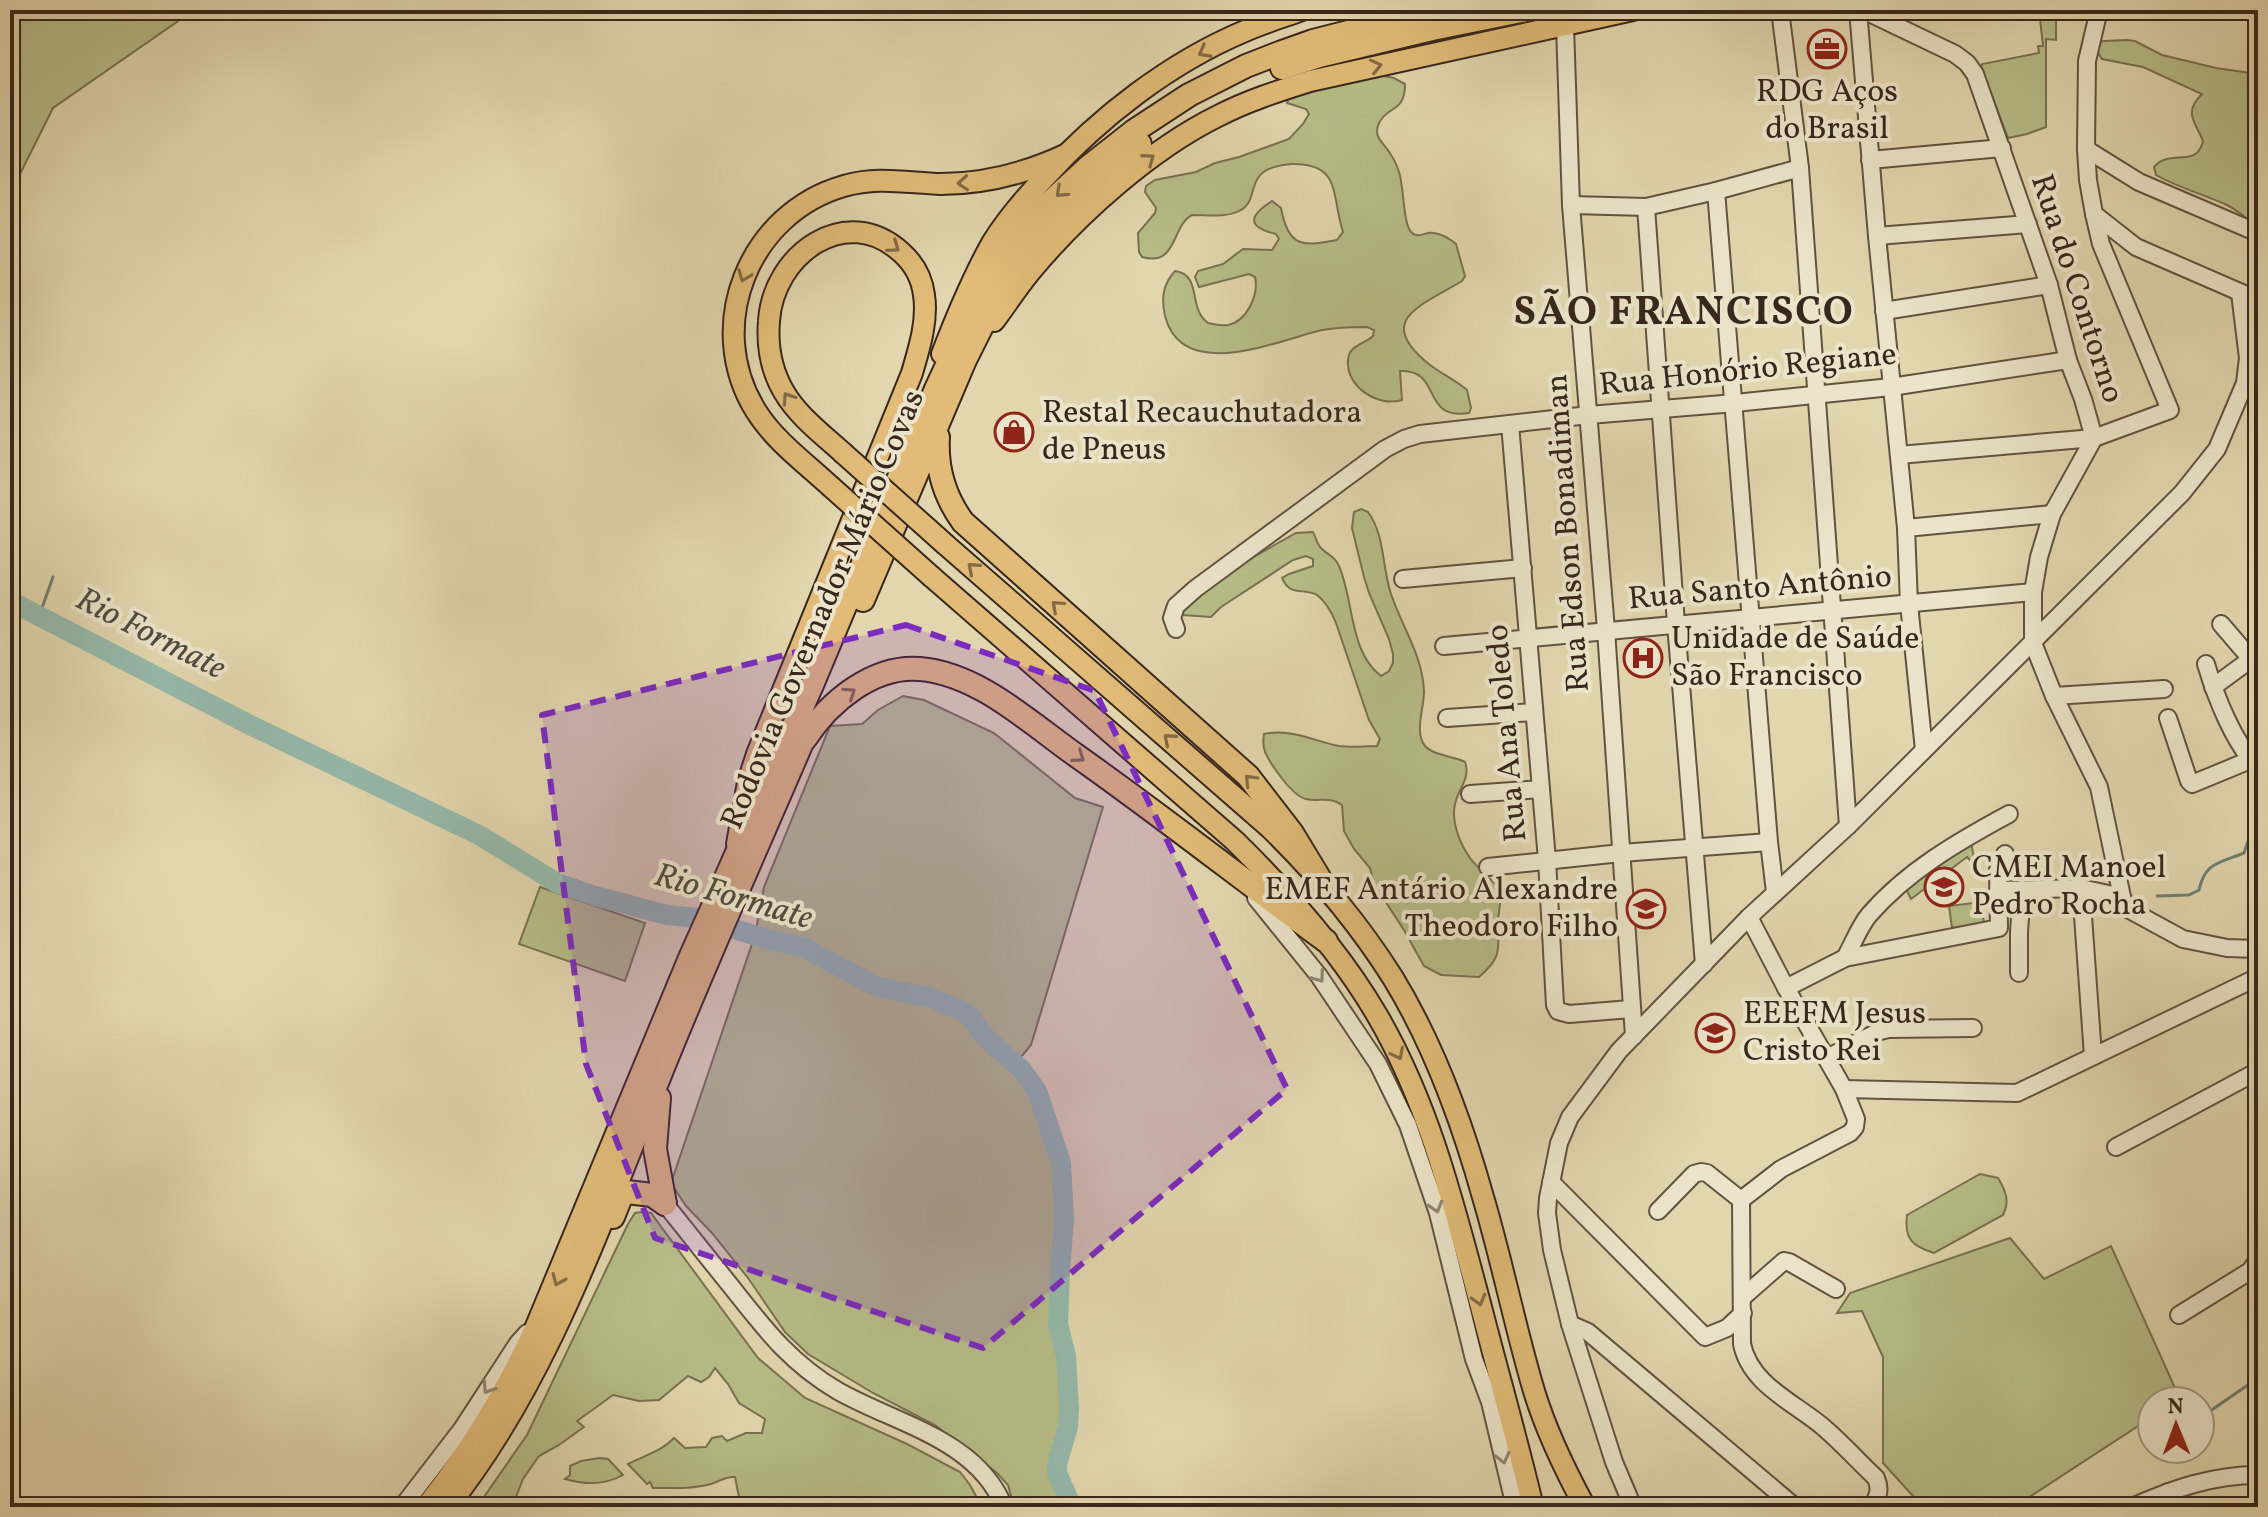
<svg xmlns="http://www.w3.org/2000/svg" width="2268" height="1517" viewBox="0 0 2268 1517" font-family="Vollkorn,serif">
  <rect width="100%" height="100%" fill="#e2d6ae"/>
  <filter id="stains"><feTurbulence type="fractalNoise" baseFrequency=".0025" numOctaves="4"/><feColorMatrix values="0 0 0 0 .2 0 0 0 0 .09 0 0 0 0 .02 0 0 0 .5 -.17"/></filter>
  <radialGradient id="worn" r=".72"><stop offset=".6" stop-color="#630" stop-opacity="0"/><stop offset="1" stop-color="#630" stop-opacity=".3"/></radialGradient>
  <!-- green -->
  <g fill="#b7bd88" stroke="#787252" stroke-width="2">
    <path d="M18,10H194L53,108L19,176L10,215V13Z"/>
    <path d="M2039,10H2056V40L2046,39V127L2027,134L2008,138L1981,67L1982,64L2039,53L2038,46H2043Z"/>
    <path d="M2127,40L2135,41L2162,55L2216,68L2258,74V227C2247,220 2241,212 2227,205C2203,194 2179,188 2156,175L2154,167C2170,148 2197,169 2203,141C2195,121 2183,113 2202,94L2143,67L2102,59L2093,45L2103,41Z"/>
    <path d="M1373,74L1394,78L1405,84C1405,113 1388,105 1379,123C1372,138 1385,143 1391,155C1395,160 1397,166 1399,172C1404,187 1403,223 1411,232C1418,240 1425,231 1434,233C1441,234 1450,239 1456,244L1465,276L1462,281C1421,306 1373,320 1430,365C1442,374 1455,380 1467,390L1471,408L1469,413C1420,421 1443,369 1400,371L1402,400C1377,408 1341,384 1349,355C1351,346 1366,343 1373,336L1374,330L1367,327C1351,327 1335,327 1318,331C1277,341 1182,383 1165,316C1161,298 1163,284 1175,271C1203,275 1187,308 1208,323C1214,324 1222,326 1228,325C1247,321 1259,295 1255,277L1249,274L1199,287L1195,277L1198,271L1223,264L1243,249L1272,250L1279,239L1276,234C1248,227 1247,217 1272,201L1281,208C1288,247 1302,247 1337,240L1343,232C1331,195 1342,163 1291,164C1279,165 1264,168 1258,178C1251,188 1253,204 1241,210C1227,218 1208,215 1192,215C1171,226 1178,267 1142,257L1139,252L1138,233L1155,213L1156,208L1145,192L1146,186L1155,180L1196,172L1215,163L1239,157L1289,139L1303,124L1309,114L1306,109L1287,103L1289,97Z"/>
    <path d="M1361,509L1368,512C1385,535 1382,567 1391,594C1402,627 1423,656 1424,692C1424,708 1414,733 1425,746C1434,756 1454,756 1465,762C1471,778 1458,789 1455,804C1451,822 1460,844 1470,858C1479,870 1492,879 1501,891C1501,903 1498,913 1498,924C1499,951 1501,958 1479,977L1441,975L1424,966L1404,930L1374,884L1370,868L1354,849L1344,831L1342,805C1330,796 1320,802 1306,799C1292,796 1271,765 1265,752C1263,746 1263,740 1264,734C1289,728 1314,741 1339,746C1351,748 1365,746 1377,746L1380,739L1369,720L1336,623C1332,613 1326,602 1317,595C1303,587 1291,598 1282,578L1289,574L1313,566V559L1306,556L1293,560L1221,607L1211,617L1182,615L1179,608L1234,568L1296,533L1313,532C1316,537 1317,545 1322,549C1329,556 1335,556 1339,566C1354,600 1349,652 1381,676L1389,671L1393,663V654L1389,639L1369,593L1364,577L1352,528L1354,512Z"/>
    <path d="M903,696L924,700L994,733L1075,798L1103,807L1031,1045L1016,1063L1037,1091L1063,1172L1064,1219L1060,1271L1058,1324L1066,1356L1068,1427L1057,1464V1473L1072,1507H1014L1008,1485L997,1473L935,1425L873,1393L808,1354L785,1332L748,1278L712,1233L686,1206L671,1183L755,935L764,887L830,726L862,724L878,710Z"/>
    <path d="M1971,841L1975,865L1967,857L1911,899L1906,889Z"/>
    <path d="M540,887L645,923L625,981L519,944Z"/>
    <path d="M1981,902L1984,923L1952,928L1949,906Z"/>
    <path d="M1980,1174L1998,1178C2006,1191 2010,1201 2003,1215L1934,1253C1912,1246 1904,1239 1907,1215Z"/>
    <path d="M642,1212L651,1213L758,1358L805,1398L907,1444L960,1472L970,1485L982,1507H791L788,1505L787,1507H741L735,1477C725,1476 721,1481 711,1484C694,1489 672,1488 653,1488L650,1482L647,1484L628,1464C645,1455 661,1452 674,1438L685,1448L706,1447L712,1438L722,1436L727,1441L746,1433H762L765,1419L739,1403L728,1384L715,1368L709,1377L701,1382L688,1376L659,1400L639,1401L613,1395L577,1421L584,1427L559,1445L539,1456L523,1479L516,1497L536,1504L537,1507H477L527,1435L628,1224L635,1213Z"/>
    <path d="M2010,1238L2044,1279L2111,1246L2180,1399L2176,1401H2152V1417L2014,1507H1923L1883,1463V1357L1862,1311L1837,1313L1850,1293Z"/>
    <path d="M600,1458L608,1459L623,1475C605,1485 585,1485 565,1479L570,1475V1466L581,1461Z"/>
  </g>
  <g fill="none" stroke-linecap="round" stroke-linejoin="round">
    <!-- stream -->
    <g stroke="#707f72" stroke-width="3">
      <path d="M37,615L43,605L53,577"/>
      <path d="M2157,896L2189,895L2199,890C2205,862 2220,863 2244,853L2258,813"/>
      <path d="M2200,1418L2258,1378"/>
    </g>
    <!-- river -->
    <path stroke="#95b9ab" stroke-width="20" d="M10,601L250,725L479,835L557,883L595,896L667,915L699,918L763,938L805,948L875,986L931,998L963,1011L972,1018L982,1034L1022,1070L1037,1091L1061,1163L1064,1219L1060,1271L1058,1324L1066,1356L1069,1409L1068,1427L1057,1464V1473L1072,1507"/>
    <defs>
      <g id="minor">
        <path d="M1780,10L1800,168L1848,826"/>
        <path d="M1858,10L1877,236L1906,528L1909,604L1924,750"/>
        <path d="M1863,10L1955,54L1967,63L1975,74L2049,285L2068,360L2083,399L2094,438L2052,514L2039,557L2033,592V643L2054,696L2099,787L2122,897L2126,908L2183,939L2227,948L2258,949"/>
        <path d="M2099,10L2087,61L2086,149L2088,180L2094,214L2136,247L2258,300"/>
        <path d="M1565,26L1571,205L1606,630L1634,1036"/>
        <path d="M2086,149L2139,182L2258,233"/>
        <path d="M1870,160L2002,148"/>
        <path d="M1716,191L1769,842L1775,892"/>
        <path d="M1571,205L1646,207L1716,191L1800,168"/>
        <path d="M1646,207L1676,624L1704,964"/>
        <path d="M1877,236L2028,224"/>
        <path d="M1884,311L2049,285"/>
        <path d="M1510,424L1547,860L1555,1005L1558,1011L1569,1014L1631,1009"/>
        <path d="M1899,455L2094,438L2170,410L2101,244L2094,214"/>
        <path d="M1906,528L2052,514"/>
        <path d="M1403,579L1523,568"/>
        <path d="M2221,624L2251,659"/>
        <path d="M1176,629L1172,618L1176,606L1195,589L1385,449L1404,439L1420,434L1589,415L1735,403L1891,387L2068,360"/>
        <path d="M1444,646L2033,592"/>
        <path d="M2206,664C2216,698 2234,743 2258,768"/>
        <path d="M2213,687L2258,654"/>
        <path d="M2054,696L2164,689"/>
        <path d="M1447,718L1534,712"/>
        <path d="M2168,718L2189,781L2192,784L2250,760"/>
        <path d="M1470,794L1541,789"/>
        <path d="M1488,867L1621,853L1769,842"/>
        <path d="M2081,888L2093,1056"/>
        <path d="M1998,890L2081,888L2122,897"/>
        <path d="M1256,898L1319,976L1378,1064L1408,1125L1438,1213L1474,1359L1490,1402L1515,1507"/>
        <path d="M1749,917L1786,988L1844,1089L1856,1119L1855,1127L1850,1133L1781,1169L1741,1200L1742,1344C1750,1384 1793,1402 1822,1426C1841,1442 1858,1461 1876,1478C1881,1490 1878,1496 1872,1507"/>
        <path d="M1845,958C1853,944 1859,927 1869,915C1907,871 1959,841 2009,814"/>
        <path d="M2019,973V932L2022,889"/>
        <path d="M1786,988L1845,958L1999,928L1998,870L2005,854"/>
        <path d="M1827,1058L1880,1031L1889,1029L1973,1028"/>
        <path d="M1844,1089L2017,1093L2258,977"/>
        <path d="M2116,1147L2258,1071"/>
        <path d="M1551,1182L1705,1337L1727,1328L1743,1313"/>
        <path d="M665,1204C687,1231 708,1258 730,1285C764,1328 790,1363 838,1391C896,1424 977,1439 1004,1507"/>
        <path d="M1658,1211L1694,1174L1701,1172L1707,1173L1741,1200"/>
        <path d="M1743,1297L1784,1261L1789,1262L1836,1289"/>
        <path d="M2179,1315L2250,1271L2258,1260"/>
        <path d="M1570,1324L1588,1332L1795,1507"/>
        <path d="M2168,1492L2173,1507"/>
        <path d="M402,1507L462,1429L518,1343L527,1333"/>
        <path d="M1633,1507L1614,1462L1570,1324L1552,1250L1547,1213L1548,1198L1559,1143L1570,1117L1619,1051L1749,917L1848,826L2182,493L2217,449L2245,383L2248,358L2240,293"/>
        <path d="M2132,1507C2173,1489 2212,1475 2258,1475"/>
      </g>
      <g id="major">
        <path d="M994,321C1006,305 1017,288 1030,272C1078,214 1151,149 1218,116C1247,101 1278,91 1310,81L1633,10"/>
        <path d="M942,354C957,315 972,279 992,243C1007,219 1026,197 1045,177C1100,117 1169,63 1245,31C1263,23 1283,17 1302,10"/>
        <path d="M829,485C804,462 774,440 756,411C703,326 749,213 844,186C877,176 908,183 941,184C985,184 1026,173 1065,155"/>
        <path d="M946,545L1270,828C1316,873 1359,924 1393,978C1434,1045 1462,1122 1483,1197C1502,1261 1515,1327 1534,1391C1546,1431 1565,1470 1585,1507"/>
        <path d="M932,577L1235,841C1288,893 1339,950 1377,1015C1430,1106 1454,1206 1481,1307C1498,1373 1517,1440 1533,1507"/>
        <path d="M737,844L748,782L757,754L912,373C919,349 928,321 924,295C922,279 914,264 902,253C846,201 773,255 769,321C767,345 771,370 784,392C798,416 822,434 843,453"/>
      </g>
      <g id="highway">
        <path d="M1282,68L1319,56L1432,29"/>
        <path d="M938,437C936,469 944,496 963,522L1248,776L1292,833L1326,889"/>
        <path d="M863,600L965,360L990,310L1024,257L1102,177L1140,144"/>
        <path d="M805,739C829,702 873,665 920,669C979,674 1030,723 1077,756C1162,816 1243,880 1326,941"/>
        <path d="M659,1098L655,1149L665,1204"/>
        <path d="M613,1217L621,1197L627,1192L652,1195L665,1204"/>
        <path d="M427,1507C470,1453 507,1392 536,1329L690,958L812,685L936,389L977,301L1009,249L1047,205L1087,168L1134,131L1189,95L1246,66L1282,52L1313,41L1435,10"/>
        <path d="M446,1507C546,1382 598,1227 658,1080C706,960 759,843 810,724"/>
      </g>
    </defs>
    <!-- minor casing -->
    <use href="#minor" stroke="#625340" stroke-width="20"/>
    <!-- major casing -->
    <use href="#major" stroke="#38271c" stroke-width="24"/>
    <!-- highway casing -->
    <use href="#highway" stroke="#38271c" stroke-width="26"/>
    <!-- minor -->
    <use href="#minor" stroke="#ece4ca" stroke-width="16"/>
    <!-- major -->
    <use href="#major" stroke="#e1bb77" stroke-width="20"/>
    <!-- highway -->
    <use href="#highway" stroke="#e1bb77" stroke-width="22"/>
    <defs>
      <g id="major-bridge">
        <path d="M843,453L946,545"/>
        <path d="M829,485L932,577"/>
      </g>
      <path id="highway-bridge" d="M1432,29L1521,11"/>
    </defs>
    <!-- major-bridge casing -->
    <use href="#major-bridge" stroke="#38271c" stroke-width="24" stroke-linecap="butt"/>
    <!-- highway-bridge casing -->
    <use href="#highway-bridge" stroke="#38271c" stroke-width="26" stroke-linecap="butt"/>
    <!-- major-bridge -->
    <use href="#major-bridge" stroke="#e1bb77" stroke-width="20"/>
    <!-- highway-bridge -->
    <use href="#highway-bridge" stroke="#e1bb77" stroke-width="22"/>
  </g>
  <!-- one-way arrows -->
  <defs><path id="oneway-chevron" d="M-2-3.5L2.5 0L-2 3.5" fill="none" stroke-width="1.6" stroke-linecap="round" stroke-linejoin="round" transform="scale(2)"/></defs>
  <g stroke="#846a45">
    <use href="#oneway-chevron" transform="translate(1204 52) rotate(151)"/>
    <use href="#oneway-chevron" transform="translate(1376 66) rotate(-13)"/>
    <use href="#oneway-chevron" transform="translate(1149 159) rotate(-36)"/>
    <use href="#oneway-chevron" transform="translate(963 183) rotate(176)"/>
    <use href="#oneway-chevron" transform="translate(1061 192) rotate(137)"/>
    <use href="#oneway-chevron" transform="translate(894 247) rotate(36)"/>
    <use href="#oneway-chevron" transform="translate(744 276) rotate(111)"/>
    <use href="#oneway-chevron" transform="translate(788 398) rotate(-124)"/>
    <use href="#oneway-chevron" transform="translate(973 568) rotate(-139)"/>
    <use href="#oneway-chevron" transform="translate(1057 606) rotate(-138)"/>
    <use href="#oneway-chevron" transform="translate(850 693) rotate(-34)"/>
    <use href="#oneway-chevron" transform="translate(1169 739) rotate(-139)"/>
    <use href="#oneway-chevron" transform="translate(1079 757) rotate(35)"/>
    <use href="#oneway-chevron" transform="translate(1250 780) rotate(-134)"/>
    <use href="#oneway-chevron" transform="translate(1398 1054) rotate(63)"/>
    <use href="#oneway-chevron" transform="translate(558 1280) rotate(113)"/>
    <use href="#oneway-chevron" transform="translate(1479 1300) rotate(75)"/>
  </g>
  <g stroke="#928673">
    <use href="#oneway-chevron" transform="translate(1319 977) rotate(54)"/>
    <use href="#oneway-chevron" transform="translate(1436 1207) rotate(74)"/>
    <use href="#oneway-chevron" transform="translate(488 1388) rotate(123)"/>
    <use href="#oneway-chevron" transform="translate(1503 1458) rotate(77)"/>
  </g>
  <!-- marked area -->
  <path fill="#7b2cbf" fill-opacity="0.2" stroke="#7b2cbf" stroke-width="6" stroke-dasharray="16 10" stroke-linejoin="round" d="M906,625L1095,691L1287,1089L983,1348L655,1238L586,1064L542,715Z"/>
  <!-- icons -->
  <defs>
    <symbol id="office-ring" viewBox="-11 -11 22 22"><circle r="9.5" fill="#ece4ca" stroke="#8f2418" stroke-width="1.5"/><path d="M-6-3h4V-5.5h4V-3h4V5H-6ZM-1-4.5V-3h2v-1.5ZM-6 0V1H6V0Z" fill="#8f2418"/></symbol>
    <symbol id="shop-ring" viewBox="-11 -11 22 22"><circle r="9.5" fill="#ece4ca" stroke="#8f2418" stroke-width="1.5"/><path d="M-5-2.5h2.3a2.7 3.5 0 0 1 5.4 0H5L5.5 6h-11ZM-1.5-2.5h3a1.5 2.3 0 0 0-3 0Z" fill="#8f2418"/></symbol>
    <symbol id="hospital-ring" viewBox="-11 -11 22 22"><circle r="9.5" fill="#ece4ca" stroke="#8f2418" stroke-width="1.5"/><path d="M-5-5h3v3.5h4V-5h3V5h-3V1.5h-4V5h-3Z" fill="#8f2418"/></symbol>
    <symbol id="school-ring" viewBox="-11 -11 22 22"><circle r="9.5" fill="#ece4ca" stroke="#8f2418" stroke-width="1.5"/><path d="M0-5L7-2L0 1L-7-2ZM-4 1L0 2.5L4 1V4Q0 6-4 4Z" fill="#8f2418"/></symbol>
  </defs>
  <g fill-rule="evenodd">
    <use href="#office-ring" x="1805" y="27" width="44" height="44"/>
    <use href="#shop-ring" x="992" y="410" width="44" height="44"/>
    <use href="#hospital-ring" x="1621" y="636" width="44" height="44"/>
    <use href="#school-ring" x="1922" y="865" width="44" height="44"/>
    <use href="#school-ring" x="1624" y="887" width="44" height="44"/>
    <use href="#school-ring" x="1693" y="1011" width="44" height="44"/>
  </g>
  <g text-anchor="middle" dominant-baseline="central" stroke-width="8" stroke-linejoin="round" paint-order="stroke">
    <!-- poi labels -->
    <g font-size="32" fill="#38271c" stroke="#ece4ca" text-anchor="start">
      <text x="1827" y="93" text-anchor="middle">RDG Aços<tspan x="1827" dy="37">do Brasil</tspan></text>
      <text x="1042" y="414">Restal Recauchutadora<tspan x="1042" dy="37">de Pneus</tspan></text>
      <text x="1671" y="640">Unidade de Saúde<tspan x="1671" dy="37">São Francisco</tspan></text>
      <text x="1972" y="869">CMEI Manoel<tspan x="1972" dy="37">Pedro Rocha</tspan></text>
      <text x="1618" y="891" text-anchor="end">EMEF Antário Alexandre<tspan x="1618" dy="37">Theodoro Filho</tspan></text>
      <text x="1743" y="1015">EEEFM Jesus<tspan x="1743" dy="37">Cristo Rei</tspan></text>
    </g>
    <!-- street labels -->
    <g font-size="32" fill="#38271c" stroke="#ece4ca">
      <text transform="translate(2076 289) rotate(72)">Rua do Contorno</text>
      <text transform="translate(1748 371) rotate(-6)">Rua Honório Regiane</text>
      <text transform="translate(1569 533) rotate(-94)">Rua Edson Bonadiman</text>
      <text transform="translate(1760 589) rotate(-5)">Rua Santo Antônio</text>
      <text transform="translate(824 610) rotate(-67)">Rodovia Governador Mário Covas</text>
      <text transform="translate(1508 733) rotate(-95)">Rua Ana Toledo</text>
    </g>
    <!-- water labels -->
    <g font-size="34" font-style="italic" fill="#4f4c40" stroke="#ece4ca">
      <text transform="translate(150 635) rotate(27)">Rio Formate</text>
      <text transform="translate(733 898) rotate(16)">Rio Formate</text>
    </g>
    <!-- district labels -->
    <g font-size="40" font-weight="bold" letter-spacing="2" fill="#38271c" stroke="#ece4ca">
      <text x="1684" y="314">SÃO FRANCISCO</text>
    </g>
  </g>
  <!-- margin -->
  <rect width="2268" height="1517" fill="none" stroke="#e2d6ae" stroke-width="40"/>
  <rect x="12" y="12" width="2244" height="1493" fill="none" stroke="#38271c" stroke-width="4"/>
  <rect x="20" y="20" width="2228" height="1477" fill="none" stroke="#38271c" stroke-width="2"/>
  <!-- north arrow -->
  <g transform="translate(2176 1425) rotate(359)"><circle r="38" fill="#ece4ca" stroke="#a49884" stroke-width="2"/>
  <path d="M0-6L14 30L0 20L-14 30Z" fill="#8f2418"/>
  <text y="-12" font-size="22" font-weight="bold" text-anchor="middle" fill="#38271c">N</text>
  </g>
  <rect width="100%" height="100%" filter="url(#stains)"/>
  <rect width="100%" height="100%" fill="url(#worn)"/>
</svg>
